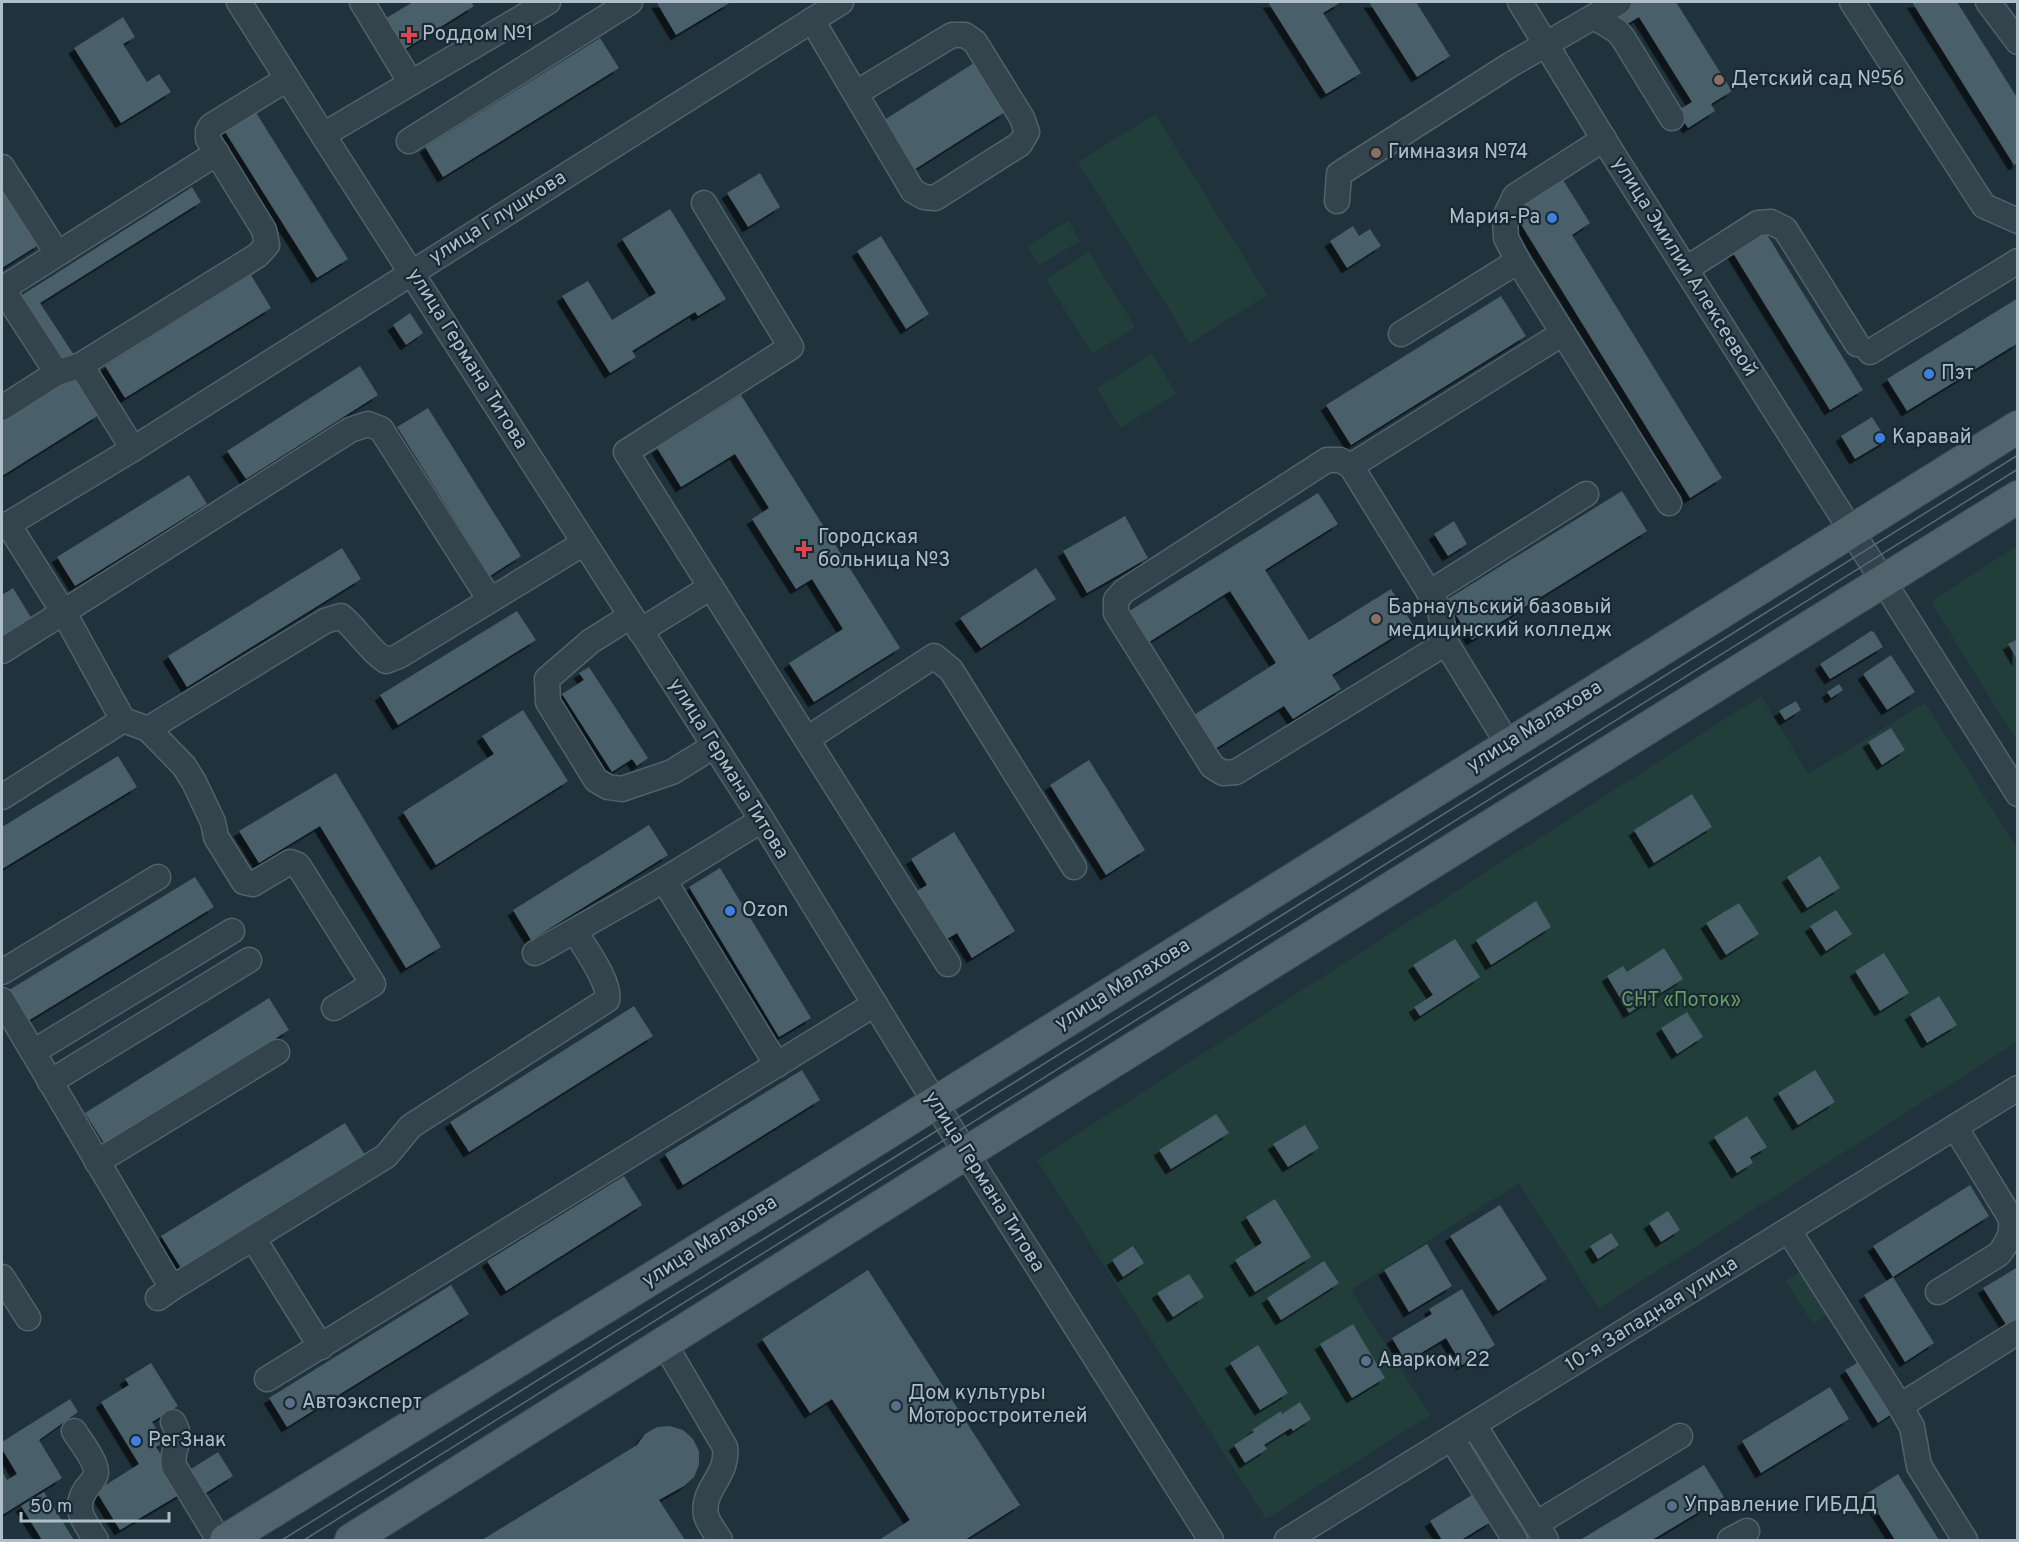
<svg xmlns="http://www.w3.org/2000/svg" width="2019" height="1542" viewBox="0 0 2019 1542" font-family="Overpass,sans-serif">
  <defs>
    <filter id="shadow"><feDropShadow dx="-5.5" dy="5.5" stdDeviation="0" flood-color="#0009"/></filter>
  </defs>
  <rect width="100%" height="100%" fill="#20333d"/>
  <!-- green -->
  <g fill="#223e3a">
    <path d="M1155,114L1267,295L1190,343L1078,162Z"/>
    <path d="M1068,221L1080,241L1039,265L1028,246Z"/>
    <path d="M1089,252L1135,327L1092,354L1046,279Z"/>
    <path d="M1152,354L1176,393L1121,428L1097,388Z"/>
    <path d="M2017,546V741L1931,602Z"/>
    <path d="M1761,696L1808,774L1925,703L2017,848V1042L1599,1308L1519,1183L1351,1290L1430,1415L1266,1519L1037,1160Z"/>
    <path d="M1802,1271L1828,1315L1813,1324L1786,1281Z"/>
  </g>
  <!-- building -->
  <g fill="#485e69" filter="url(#shadow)">
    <path d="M413,2H471L474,6L402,51L383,20Z"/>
    <path d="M659,2H731L676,35L657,3Z"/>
    <path d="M1268,2H1341L1323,13L1361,73L1326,94Z"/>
    <path d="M1369,2H1416L1450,56L1417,77Z"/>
    <path d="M1630,2H1676L1732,91L1711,104L1715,111L1688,128L1677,111L1692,102L1639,17L1624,26L1614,11Z"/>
    <path d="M1912,2H1957L2018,99V163L2014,165Z"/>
    <path d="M123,17L135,37L123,44L147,82L159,74L171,92L121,123L74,48Z"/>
    <path d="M600,38L619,68L443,177L425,147Z"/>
    <path d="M974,63L1005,112L909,173L878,124Z"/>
    <path d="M255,111L348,259L317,278L224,130Z"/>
    <path d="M760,173L780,207L748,227L727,193Z"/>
    <path d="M1560,175L1590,223L1572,235L1722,478L1690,498L1514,213L1523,208L1518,201Z"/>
    <path d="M2,183L40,244L2,268Z"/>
    <path d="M192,187L201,202L40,303L74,355L61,363L19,297Z"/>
    <path d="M670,209L726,299L698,316L695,312L632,351L636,357L610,373L562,296L588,281L612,320L656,293L622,239Z"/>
    <path d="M1353,226L1359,236L1370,229L1381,246L1347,268L1330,241Z"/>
    <path d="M1766,233L1863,390L1830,410L1733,253Z"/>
    <path d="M881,236L929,314L906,329L857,251Z"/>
    <path d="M251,275L271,308L125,398L105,366Z"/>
    <path d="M1501,296L1526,336L1351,445L1326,405Z"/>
    <path d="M2018,298V343L1907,411L1887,379Z"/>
    <path d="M410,313L423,333L406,345L393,325Z"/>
    <path d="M360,366L378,395L246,479L227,451Z"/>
    <path d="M74,376L99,415L2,476V422Z"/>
    <path d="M741,395L900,648L814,702L789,663L843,629L812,579L796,589L752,519L769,508L735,454L681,487L657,448Z"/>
    <path d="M428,408L521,556L490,576L397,427Z"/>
    <path d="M1872,417L1887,440L1855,459L1841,436Z"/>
    <path d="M189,475L207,504L75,586L57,557Z"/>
    <path d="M1622,491L1647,531L1472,640L1446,600Z"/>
    <path d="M1318,493L1338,524L1265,570L1309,640L1391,589L1413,625L1332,675L1341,689L1293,719L1284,706L1210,752L1189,718L1276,663L1230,591L1146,644L1126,613Z"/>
    <path d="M1125,516L1148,558L1087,593L1063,551Z"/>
    <path d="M1454,521L1467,544L1448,556L1434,534Z"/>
    <path d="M342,548L361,579L187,687L168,656Z"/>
    <path d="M1036,568L1056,599L981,648L960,618Z"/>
    <path d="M13,588L32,619L2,638V595Z"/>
    <path d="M517,611L536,640L398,725L380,695Z"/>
    <path d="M1871,631L1874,632L1883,647L1830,679L1820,664Z"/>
    <path d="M2018,639V661L2008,644Z"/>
    <path d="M1891,655L1915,692L1887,710L1863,674Z"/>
    <path d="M589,667L648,758L637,766L632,759L612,772L562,694L584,680L579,673Z"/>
    <path d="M1839,684L1843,690L1831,698L1827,692Z"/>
    <path d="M1796,701L1801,710L1785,720L1779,711Z"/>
    <path d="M523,710L568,781L436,865L403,812L494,754L482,736Z"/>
    <path d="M1891,728L1905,750L1882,765L1868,742Z"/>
    <path d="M118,756L137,787L2,869V827Z"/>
    <path d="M1089,760L1145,850L1106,875L1050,785Z"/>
    <path d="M336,773L441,947L406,968L320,826L259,863L239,831Z"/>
    <path d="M1692,794L1712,827L1654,863L1634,830Z"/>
    <path d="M649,825L668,855L531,940L513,910Z"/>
    <path d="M954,832L1015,931L972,958L957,933L947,939L917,891L927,885L911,859Z"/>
    <path d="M1820,856L1840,888L1807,908L1787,877Z"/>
    <path d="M720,868L811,1018L779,1037L689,887Z"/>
    <path d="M195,877L214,907L28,1021L9,990Z"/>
    <path d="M1536,901L1551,927L1491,965L1476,940Z"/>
    <path d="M1739,903L1759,934L1726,955L1706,923Z"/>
    <path d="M1836,910L1852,934L1826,951L1810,926Z"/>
    <path d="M1455,939L1480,977L1420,1016L1414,1007L1433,995L1413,965Z"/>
    <path d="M1664,948L1683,979L1629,1013L1607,976L1623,966L1627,972Z"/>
    <path d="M1884,953L1909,993L1880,1011L1855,971Z"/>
    <path d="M1939,996L1957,1025L1927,1043L1910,1014Z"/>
    <path d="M269,998L289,1030L105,1145L85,1113Z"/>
    <path d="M634,1006L653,1036L469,1152L450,1122Z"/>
    <path d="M1687,1012L1703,1037L1677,1054L1661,1028Z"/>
    <path d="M802,1070L820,1100L683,1185L665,1154Z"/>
    <path d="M1815,1070L1835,1102L1798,1125L1778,1093Z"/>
    <path d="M1216,1114L1229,1133L1171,1169L1159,1150Z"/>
    <path d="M1747,1116L1767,1147L1750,1157L1753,1163L1737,1173L1714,1137Z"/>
    <path d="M345,1123L365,1155L181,1268L161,1236Z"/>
    <path d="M1305,1125L1319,1148L1288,1167L1273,1144Z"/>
    <path d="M624,1176L642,1205L506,1291L487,1261Z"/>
    <path d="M1970,1185L1989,1216L1893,1277L1873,1246Z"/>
    <path d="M1275,1199L1311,1257L1255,1292L1235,1260L1262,1243L1246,1217Z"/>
    <path d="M1500,1205L1547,1279L1498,1311L1450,1236Z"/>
    <path d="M1668,1211L1680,1230L1661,1242L1649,1223Z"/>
    <path d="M1611,1233L1619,1245L1598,1259L1590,1246Z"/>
    <path d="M1427,1244L1452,1286L1409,1312L1384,1270Z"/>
    <path d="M1133,1246L1144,1263L1123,1277L1112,1260Z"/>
    <path d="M1324,1261L1339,1283L1281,1320L1267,1298Z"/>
    <path d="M2018,1267V1320L2007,1326L1983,1288Z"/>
    <path d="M868,1270L1020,1505L965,1540H879L910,1520L832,1399L810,1413L762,1339Z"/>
    <path d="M1189,1274L1204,1297L1173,1317L1157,1293Z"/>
    <path d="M1893,1277L1934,1343L1905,1362L1864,1295Z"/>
    <path d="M451,1285L469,1314L287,1427L269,1398Z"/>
    <path d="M1462,1289L1495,1345L1462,1365L1446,1338L1406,1362L1392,1338L1432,1314L1429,1309Z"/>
    <path d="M1353,1324L1385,1378L1352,1398L1320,1344Z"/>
    <path d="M1258,1345L1288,1393L1260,1410L1230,1363Z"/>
    <path d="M1864,1359L1896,1411L1878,1423L1845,1370Z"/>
    <path d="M151,1363L178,1406L152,1422L165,1442L156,1447L184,1492L120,1530L96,1491L139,1464L101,1402L129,1385L125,1379Z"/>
    <path d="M1830,1387L1849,1419L1761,1473L1742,1441Z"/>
    <path d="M70,1399L78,1412L39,1440L62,1478L2,1515V1471L7,1480L17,1474L2,1449V1442Z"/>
    <path d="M1300,1402L1311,1419L1293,1431L1291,1428L1264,1445L1267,1449L1245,1463L1234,1445L1254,1432L1252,1430L1281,1411L1282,1414Z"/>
    <path d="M670,1426L683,1430L693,1439L699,1451V1465L694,1477L684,1486L659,1500L685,1540H482L637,1445L645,1434L657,1427Z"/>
    <path d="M218,1452L233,1476L198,1498L183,1474Z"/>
    <path d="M1704,1465L1724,1497L1652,1540H1580Z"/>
    <path d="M1898,1474L1939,1540H1895L1866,1494Z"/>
    <path d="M44,1492L74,1540H42L21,1506Z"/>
    <path d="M1475,1493L1492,1521L1461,1540H1442L1430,1521Z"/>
  </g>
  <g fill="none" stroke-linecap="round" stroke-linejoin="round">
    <defs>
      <g id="minor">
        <path d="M239,2L323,135L762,820L966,1153L1211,1540"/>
        <path d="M1520,2L1611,151L2018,794"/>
        <path d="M1852,2L1984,206L2018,221"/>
        <path d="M1988,2L2018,42"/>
        <path d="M1594,17L1617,31L1623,38L1672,118"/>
        <path d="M812,20L913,191L924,197L935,198L1020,144L1027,132L1022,118L975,42L965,35H952L856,93"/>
        <path d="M411,83L548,2"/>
        <path d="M323,135L411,83L362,2"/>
        <path d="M1604,139L1515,196L1505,217L1506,238L1518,261L1669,503"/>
        <path d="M409,141L630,2"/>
        <path d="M2,167L57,253"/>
        <path d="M1337,201L1339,174L1510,65L1619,2"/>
        <path d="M704,203L791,347L626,452L948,964"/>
        <path d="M1686,269L1758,223L1771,222L1785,229L1857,344"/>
        <path d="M2,288L57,373"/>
        <path d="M2,289L217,153"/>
        <path d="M1401,334L1518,261"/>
        <path d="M1870,352L2018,261"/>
        <path d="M81,365L133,449"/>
        <path d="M2,408L57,373L81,365L258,255L267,245L264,230L208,139V131L211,126L287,79"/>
        <path d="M1351,466L1440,610L1446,643"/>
        <path d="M8,524L64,613L123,720L148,729L325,621L341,616C358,630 368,649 386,661L399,656L584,543"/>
        <path d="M2,528L133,449L841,2"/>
        <path d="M1429,593L1586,494"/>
        <path d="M631,616L591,641L547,679L548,702L596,780L608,787L622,789L672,772L714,746"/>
        <path d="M640,631L711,587"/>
        <path d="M2,651L350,430L368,424L381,429L490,600"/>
        <path d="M148,729L184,766L194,782L213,822L216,837L244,882L253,884L290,862L298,865L373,984L334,1008"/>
        <path d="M807,739L934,656L951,670L1074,867"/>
        <path d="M1508,744L1446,643L1236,772L1223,773L1212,766L1116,613V600L1124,591L1327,460H1340L1351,466L1563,333"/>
        <path d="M2,797L123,720"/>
        <path d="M664,880L777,1065"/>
        <path d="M535,953L664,880L762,820"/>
        <path d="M2,972L158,877"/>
        <path d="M2,1000L33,1052"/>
        <path d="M50,1082L249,960"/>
        <path d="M97,1162L277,1052"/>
        <path d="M1789,1231L1900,1406L2018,1332"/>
        <path d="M253,1238L321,1347"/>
        <path d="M2,1277L28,1318"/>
        <path d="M172,1288L33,1052L232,931"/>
        <path d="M1938,1292L1999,1254C2008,1242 2014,1232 2010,1217L1955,1127"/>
        <path d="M158,1298L172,1288L386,1156L411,1126L607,1000C611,982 584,947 575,931"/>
        <path d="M664,1343L725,1447C729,1476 701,1489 706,1515C708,1524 716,1533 720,1540"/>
        <path d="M267,1379L875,1004"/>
        <path d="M1900,1406L1912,1427L1919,1466L1965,1540"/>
        <path d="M173,1422C185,1442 170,1447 174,1466L219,1540"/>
        <path d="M1474,1425L1546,1540"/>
        <path d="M74,1431C80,1441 97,1462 96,1473C95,1479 90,1484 86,1489C72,1510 85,1522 96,1540"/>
        <path d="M1452,1439L1515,1540"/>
        <path d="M1536,1524L1680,1436"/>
        <path d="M1287,1540L2018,1088"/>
        <path d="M1730,1540L1747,1531"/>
      </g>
      <g id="major">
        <path d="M226,1540L789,1194L2018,427"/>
        <path d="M351,1540L966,1153L2018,497"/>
      </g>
    </defs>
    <!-- minor casing -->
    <use href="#minor" stroke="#52626b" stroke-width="27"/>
    <!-- major casing -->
    <use href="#major" stroke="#405059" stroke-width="34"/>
    <!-- minor -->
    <use href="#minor" stroke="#34444d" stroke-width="24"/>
    <!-- major -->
    <use href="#major" stroke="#51646d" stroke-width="32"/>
    <!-- tram -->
    <g stroke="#556a74" stroke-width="1.5">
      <path d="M282,1540L2018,455"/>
      <path d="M304,1540L2018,469"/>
    </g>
  </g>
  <!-- markers -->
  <g fill="#e0444e" stroke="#192932" stroke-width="2">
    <path d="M406 26h6v6h6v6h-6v6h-6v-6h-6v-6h6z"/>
    <path d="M801 540h6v6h6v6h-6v6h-6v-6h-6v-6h6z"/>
  </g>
  <g fill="#8d6e63" stroke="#192932" stroke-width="2">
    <circle cx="1719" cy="80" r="6"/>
    <circle cx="1376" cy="153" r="6"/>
    <circle cx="1376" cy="619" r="6"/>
  </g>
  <g fill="#3f7fe0" stroke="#192932" stroke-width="2">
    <circle cx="1552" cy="218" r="6"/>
    <circle cx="1929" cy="374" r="6"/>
    <circle cx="1880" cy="438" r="6"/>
    <circle cx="730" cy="911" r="6"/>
    <circle cx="136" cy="1441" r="6"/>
  </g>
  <g fill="#5c6f8a" stroke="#192932" stroke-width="2">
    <circle cx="1366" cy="1361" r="6"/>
    <circle cx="290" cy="1403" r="6"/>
    <circle cx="896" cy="1406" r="6"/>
    <circle cx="1672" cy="1506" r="6"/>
  </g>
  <g text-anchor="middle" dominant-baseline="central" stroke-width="4.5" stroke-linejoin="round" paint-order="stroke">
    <!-- poi labels -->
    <g font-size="20" fill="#afbfc9" stroke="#192932" text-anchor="start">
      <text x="422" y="35">Роддом №1</text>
      <text x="1731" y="80">Детский сад №56</text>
      <text x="1388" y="153">Гимназия №74</text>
      <text x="1540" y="218" text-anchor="end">Мария-Ра</text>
      <text x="1941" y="374">Пэт</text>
      <text x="1892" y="438">Каравай</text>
      <text x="818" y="538">Городская<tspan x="818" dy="23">больница №3</tspan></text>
      <text x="1388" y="608">Барнаульский базовый<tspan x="1388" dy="23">медицинский колледж</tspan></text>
      <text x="742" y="911">Ozon</text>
      <text x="1378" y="1361">Аварком 22</text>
      <text x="908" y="1394">Дом культуры<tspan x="908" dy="23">Моторостроителей</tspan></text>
      <text x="302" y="1403">Автоэксперт</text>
      <text x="148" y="1441">РегЗнак</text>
      <text x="1684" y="1506">Управление ГИБДД</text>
    </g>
    <!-- street labels -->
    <g font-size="20" fill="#afbfc9" stroke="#192932">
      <text transform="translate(498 218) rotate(-32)">улица Глушкова</text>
      <text transform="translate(1684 267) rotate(58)">улица Эмилии Алексеевой</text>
      <text transform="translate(467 359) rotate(58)">улица Германа Титова</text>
      <text transform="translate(1535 727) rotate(-32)">улица Малахова</text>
      <text transform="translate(728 769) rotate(58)">улица Германа Титова</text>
      <text transform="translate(1123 985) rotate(-32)">улица Малахова</text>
      <text transform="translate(984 1182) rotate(58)">улица Германа Титова</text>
      <text transform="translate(710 1242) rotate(-32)">улица Малахова</text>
      <text transform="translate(1652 1315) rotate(-32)">10-я Западная улица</text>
    </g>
    <!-- park labels -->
    <g font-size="20" fill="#649c63" stroke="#192932">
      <text x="1681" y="1001">СНТ «Поток»</text>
    </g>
  </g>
  <!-- border -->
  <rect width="2019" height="1542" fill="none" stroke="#afbfc9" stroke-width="6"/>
  <!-- scale -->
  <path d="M21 1512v9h148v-9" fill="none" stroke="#afbfc9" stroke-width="3"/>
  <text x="30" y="1512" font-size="18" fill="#afbfc9" stroke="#192932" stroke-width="4.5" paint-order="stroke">50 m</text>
</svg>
